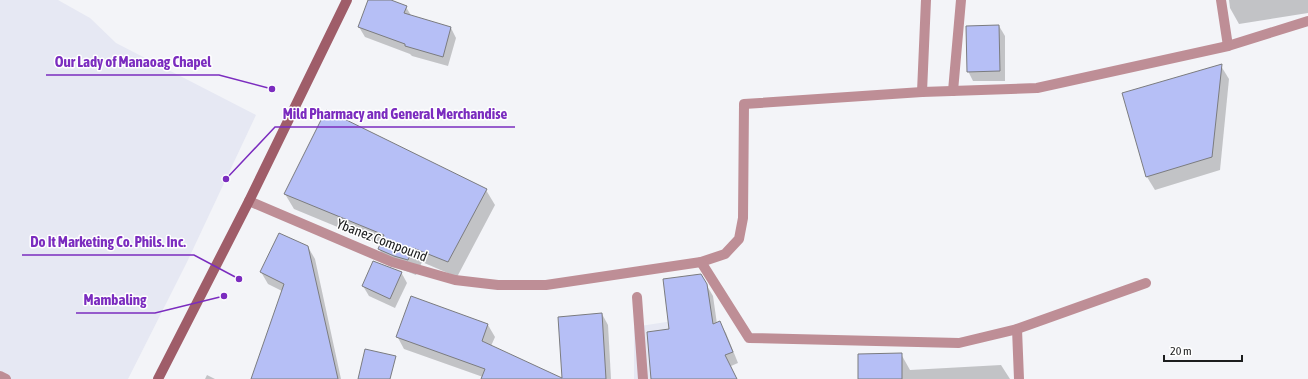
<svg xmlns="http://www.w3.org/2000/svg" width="1308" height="379" viewBox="0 0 1308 379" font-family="'Asap Condensed',sans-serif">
  <rect width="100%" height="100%" fill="#f3f4f8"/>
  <!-- built -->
  <g fill="#e6e8f3">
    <path d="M0,0H58L90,18L116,43L256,115L187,262L128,379H0Z"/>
    <path d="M673,321L680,379H634V327Z"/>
  </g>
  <!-- shadow -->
  <g fill="#0003">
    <path d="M370,0H388L406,7L412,17L451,28L456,38L448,66L412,56L410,54L365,37L359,27Z"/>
    <path d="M1229,0H1308V13L1239,24L1230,8Z"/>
    <path d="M999,26L1005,36V81H973L968,71Z"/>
    <path d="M1221,66L1229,79L1220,170L1155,190L1147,177L1123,94Z"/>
    <path d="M486,190L495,205L457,277L422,262L416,275L388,264L379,249L381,245L294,209L285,194Z"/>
    <path d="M308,247L315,259L341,379H253L282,291L268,284L261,272Z"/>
    <path d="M401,272L407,283L395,308L369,296L363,286Z"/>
    <path d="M706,284L713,296L717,324L719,322L726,333L738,363L731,366L737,379H652L670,330Z"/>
    <path d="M602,314L608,325L611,379H563Z"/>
    <path d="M488,325L495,337L491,346L544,379H482L483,377L404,349L397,336Z"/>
    <path d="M901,354L910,370L1001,365L1010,379H859Z"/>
    <path d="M207,375L215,379H205Z"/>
  </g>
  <!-- building -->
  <g fill="#b6bff6" stroke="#7b7c7f">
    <path d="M368,0H391L407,6L404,13L451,27L443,57L405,46V44L358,27Z"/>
    <path d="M999,25L1000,71L967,72L966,26Z"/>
    <path d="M1222,64L1212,157L1146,177L1122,93Z"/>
    <path d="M326,110L487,189L448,262L413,248L408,260L394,256L378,249L384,235L284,194Z"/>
    <path d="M279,233L308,246L338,379H251L284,284L260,272Z"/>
    <path d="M373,261L402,272L390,299L362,286Z"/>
    <path d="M701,274L707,284L713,324L720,321L733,352L725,355L737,379H651L647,332L669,329L663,279Z"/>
    <path d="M411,296L488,324L482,341L562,378L558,317L602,313L606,379H481L485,369L396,337Z"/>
    <path d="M365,349L396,356L390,379H358Z"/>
    <path d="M902,353V379H858V354Z"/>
  </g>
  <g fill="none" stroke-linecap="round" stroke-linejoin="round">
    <!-- lane -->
    <g stroke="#be8e96" stroke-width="10">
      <path d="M1221,0L1228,46"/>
      <path d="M922,92L926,0"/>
      <path d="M637,297L643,379"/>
      <path d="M0,376L6,379"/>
    </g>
    <!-- street -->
    <g stroke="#be8e96" stroke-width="10">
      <path d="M953,91L961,0"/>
      <path d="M249,201L392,262L455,280L498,285H546L701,262L725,254L739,239L743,218L744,104L922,92L1037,88L1228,46L1308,21"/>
      <path d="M701,262L749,338L959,343L1017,329L1146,283"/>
      <path d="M1017,329L1019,379"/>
    </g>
    <!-- secondary -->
    <path stroke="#9f5d69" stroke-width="10" d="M158,379L249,201L347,0"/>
  </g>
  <g text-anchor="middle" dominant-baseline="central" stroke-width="3" stroke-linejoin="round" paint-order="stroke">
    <!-- street labels -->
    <g font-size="14" fill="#1c1d1e" stroke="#fff">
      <text transform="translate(382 240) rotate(21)">Ybanez Compound</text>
    </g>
  </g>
  <!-- callouts -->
  <path fill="none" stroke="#7b2cbf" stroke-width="1.5" d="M272 89L219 75H46M226 179L275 127H515M239 279L194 255H22M224 296L155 313H76"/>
  <g fill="#7b2cbf" stroke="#fff" stroke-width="1.5">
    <circle cx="272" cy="89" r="4"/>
    <circle cx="226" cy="179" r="4"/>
    <circle cx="239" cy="279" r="4"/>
    <circle cx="224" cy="296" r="4"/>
  </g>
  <g font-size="15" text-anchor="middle" font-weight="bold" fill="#7b2cbf" stroke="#fff" stroke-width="3" stroke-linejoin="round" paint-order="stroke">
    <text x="133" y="67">Our Lady of Manaoag Chapel</text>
    <text x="395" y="119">Mild Pharmacy and General Merchandise</text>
    <text x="108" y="247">Do It Marketing Co. Phils. Inc.</text>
    <text x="115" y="305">Mambaling</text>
  </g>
  <!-- scale -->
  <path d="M1164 355v6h78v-6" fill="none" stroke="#1c1d1e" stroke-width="2"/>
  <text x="1170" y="355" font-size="12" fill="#1c1d1e" stroke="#ffffff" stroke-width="3" paint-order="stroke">20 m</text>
</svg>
